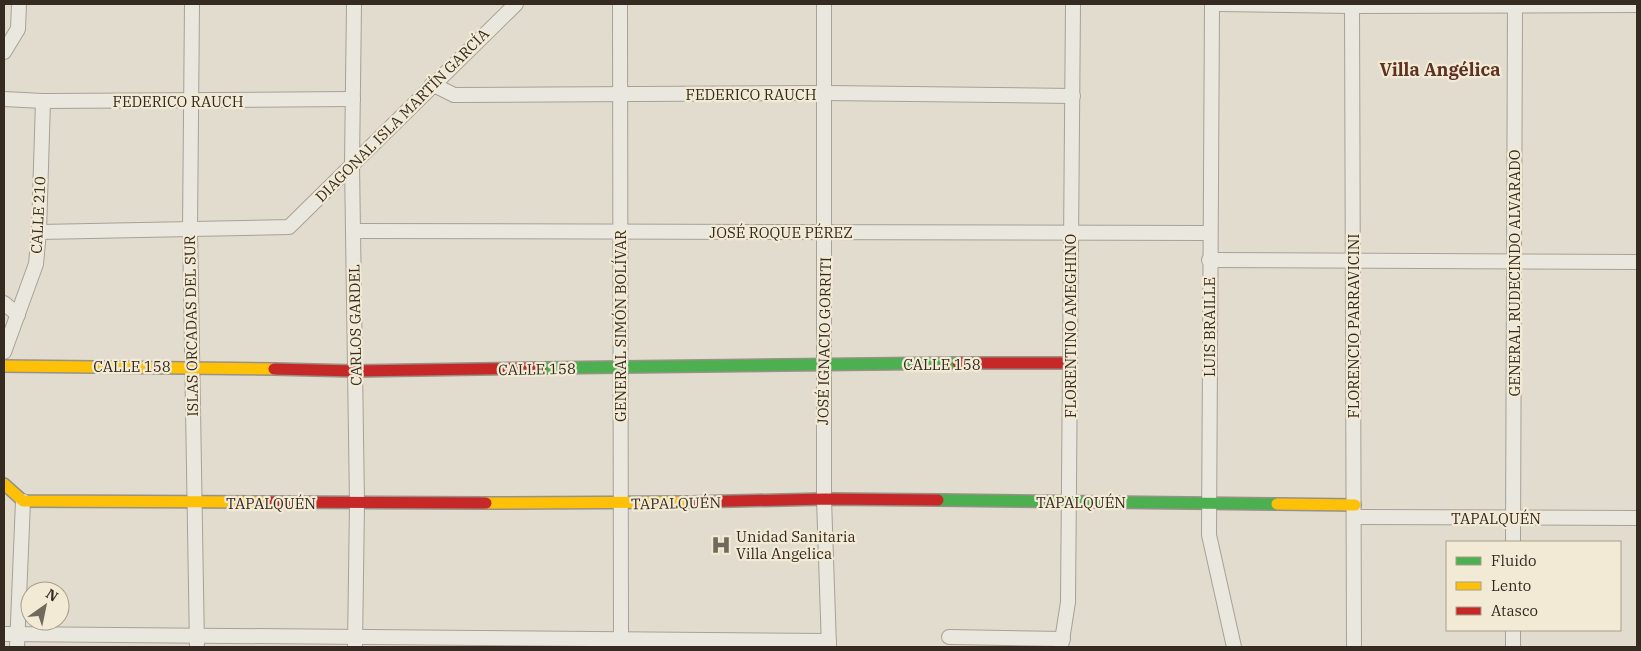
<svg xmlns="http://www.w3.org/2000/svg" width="1641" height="651" viewBox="0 0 1641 651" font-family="'IBM Plex Serif',serif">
  <rect width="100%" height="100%" fill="#e2dcce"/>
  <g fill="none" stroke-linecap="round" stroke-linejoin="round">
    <defs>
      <g id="street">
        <path d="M192,4L190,229L197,647"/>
        <path d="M354,4L352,164L357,503L355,647"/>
        <path d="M620,4L621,647"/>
        <path d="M824,4V499L829,647"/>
        <path d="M1212,4L1209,535L1234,647"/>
        <path d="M1218,4L1351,6L1637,5"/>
        <path d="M1352,4L1354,647"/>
        <path d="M4,52L18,29L19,4"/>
        <path d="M432,84L454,95L826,93L1073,96"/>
        <path d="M4,99L43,101L353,99"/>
        <path d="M353,231L1209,233"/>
        <path d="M39,232L289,227L516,4"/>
        <path d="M1209,260L1637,262"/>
        <path d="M4,303L18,315"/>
        <path d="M4,352L36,264L39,232L43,101"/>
        <path d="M1355,517L1637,518"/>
        <path d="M1513,542L1515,4"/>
        <path d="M1513,630V647"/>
        <path d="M4,634L829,641"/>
        <path d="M949,637L1063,639"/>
        <path d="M17,647L23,501"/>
        <path d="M1061,647L1068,602L1073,4"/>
      </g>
      <g id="fast">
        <path d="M541,368L958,363"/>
        <path d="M938,500L1277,504"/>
      </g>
      <g id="slow">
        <path d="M4,366L274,369"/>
        <path d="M4,484L23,501L269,502"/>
        <path d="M486,503L691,502"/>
        <path d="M1277,504L1355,505"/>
      </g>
      <g id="jam">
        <path d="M958,363H1070"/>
        <path d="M274,369L355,371L541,368"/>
        <path d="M269,502L486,503"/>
        <path d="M691,502L824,499L938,500"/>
      </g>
    </defs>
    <!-- street casing -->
    <use href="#street" stroke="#a7a197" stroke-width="16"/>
    <!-- fast casing -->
    <use href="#fast" stroke="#979187" stroke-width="14"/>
    <!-- slow casing -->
    <use href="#slow" stroke="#979187" stroke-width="14"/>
    <!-- jam casing -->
    <use href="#jam" stroke="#979187" stroke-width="14"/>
    <!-- street -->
    <use href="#street" stroke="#eae7df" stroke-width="14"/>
    <!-- fast -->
    <use href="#fast" stroke="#4caf50" stroke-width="11"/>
    <!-- slow -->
    <use href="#slow" stroke="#ffc107" stroke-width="11"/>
    <!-- jam -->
    <use href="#jam" stroke="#c62828" stroke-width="11"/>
  </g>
  <!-- icons -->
  <defs>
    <symbol id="hospital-bare" viewBox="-9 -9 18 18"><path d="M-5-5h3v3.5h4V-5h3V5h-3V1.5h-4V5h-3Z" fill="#72695d" stroke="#f2ead5" stroke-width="2.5" paint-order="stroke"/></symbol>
  </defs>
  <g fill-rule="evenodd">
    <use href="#hospital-bare" x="707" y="531" width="28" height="28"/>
  </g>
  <g text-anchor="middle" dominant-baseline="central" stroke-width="4.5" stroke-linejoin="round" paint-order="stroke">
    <!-- street labels -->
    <g font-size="15" fill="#352b20" stroke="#f2ead5">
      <text x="751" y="94">FEDERICO RAUCH</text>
      <text x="178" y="101">FEDERICO RAUCH</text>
      <text transform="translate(402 115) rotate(-45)">DIAGONAL ISLA MARTÍN GARCÍA</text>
      <text transform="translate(38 215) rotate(-87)">CALLE 210</text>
      <text x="781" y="232">JOSÉ ROQUE PÉREZ</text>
      <text transform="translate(1514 273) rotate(-90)">GENERAL RUDECINDO ALVARADO</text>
      <text transform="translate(355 325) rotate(-91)">CARLOS GARDEL</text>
      <text transform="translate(191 326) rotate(-91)">ISLAS ORCADAS DEL SUR</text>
      <text transform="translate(620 326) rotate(-90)">GENERAL SIMÓN BOLÍVAR</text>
      <text transform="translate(1070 326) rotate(-90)">FLORENTINO AMEGHINO</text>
      <text transform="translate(1353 326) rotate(-90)">FLORENCIO PARRAVICINI</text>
      <text transform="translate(1209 327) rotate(-90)">LUIS BRAILLE</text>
      <text transform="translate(824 341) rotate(-89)">JOSÉ IGNACIO GORRITI</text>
      <text x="942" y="364">CALLE 158</text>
      <text x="132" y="366">CALLE 158</text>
      <text transform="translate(537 369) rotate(-1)">CALLE 158</text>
      <text x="1081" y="502">TAPALQUÉN</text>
      <text x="271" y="503">TAPALQUÉN</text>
      <text transform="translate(676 503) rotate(-1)">TAPALQUÉN</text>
      <text x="1496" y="518">TAPALQUÉN</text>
    </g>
    <!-- poi labels -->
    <g font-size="15" fill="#352b20" stroke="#f2ead5" text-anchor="start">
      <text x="736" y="536">Unidad Sanitaria<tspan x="736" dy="17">Villa Angelica</tspan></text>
    </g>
    <!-- quarter labels -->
    <g font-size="18" font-weight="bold" fill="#5d3124" stroke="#f2ead5">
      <text x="1440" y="69">Villa Angélica</text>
    </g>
  </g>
  <!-- border -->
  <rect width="1641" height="651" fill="none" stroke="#352b20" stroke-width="10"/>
  <!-- legend -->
  <rect x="1446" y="541" width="175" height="90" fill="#f2ead5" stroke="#a69e8d"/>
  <rect x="1456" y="557" width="25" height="8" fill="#4caf50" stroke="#a69e8d"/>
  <text x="1491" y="566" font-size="15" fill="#352b20">Fluido</text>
  <rect x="1456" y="582" width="25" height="8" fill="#ffc107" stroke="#a69e8d"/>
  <text x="1491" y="591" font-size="15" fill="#352b20">Lento</text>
  <rect x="1456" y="607" width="25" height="8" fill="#c62828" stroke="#a69e8d"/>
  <text x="1491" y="616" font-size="15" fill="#352b20">Atasco</text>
  <!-- north arrow -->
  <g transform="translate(45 606) rotate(33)"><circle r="24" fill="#f2ead5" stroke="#a69e8d"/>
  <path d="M0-4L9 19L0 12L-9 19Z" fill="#72695d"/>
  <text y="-8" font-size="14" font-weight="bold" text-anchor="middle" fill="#352b20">N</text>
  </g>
</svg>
